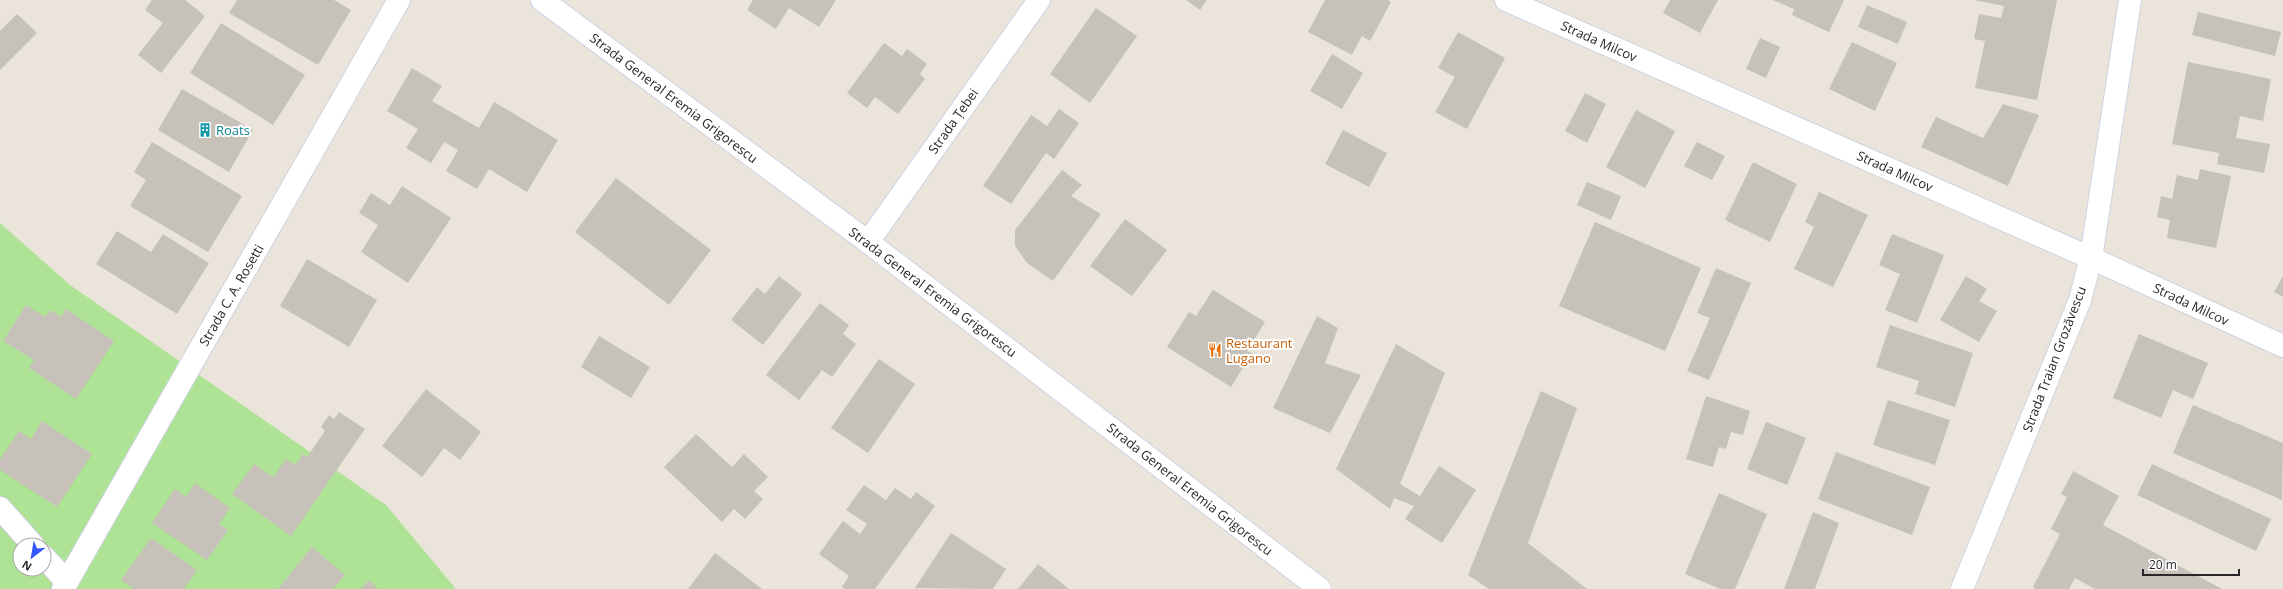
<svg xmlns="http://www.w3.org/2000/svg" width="2283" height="589" viewBox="0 0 2283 589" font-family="'Open Sans',sans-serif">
  <rect width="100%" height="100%" fill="#ebe4da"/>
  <!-- green -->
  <path fill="#aee395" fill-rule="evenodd" d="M0,223L70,285L386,505L456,589H0ZM20,545H44V569H20Z"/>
  <!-- building -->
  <g fill="#c6c1b9">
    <path d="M152,0H185L205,16L161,73L138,55L163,23L145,10Z"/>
    <path d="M237,0H334L351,10L318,65L229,13Z"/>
    <path d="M753,0H836L819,27L789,8L776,29L747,10Z"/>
    <path d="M1186,0H1207L1200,10Z"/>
    <path d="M1325,0H1388L1391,2L1370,41L1362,36L1352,55L1308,32Z"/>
    <path d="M1670,0H1718L1700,33L1663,13Z"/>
    <path d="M1773,0H1844L1829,32L1792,15L1794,9Z"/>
    <path d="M1974,0H2057L2037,100L1975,88L1985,41L1974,39L1979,14L2001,18L2004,6Z"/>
    <path d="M1867,5L1907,22L1898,44L1858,27Z"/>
    <path d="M1096,8L1137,36L1090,103L1050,74Z"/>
    <path d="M2198,12L2281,32L2275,56L2192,35Z"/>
    <path d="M17,14L37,33L0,70V31Z"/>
    <path d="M221,23L305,75L273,125L190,73Z"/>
    <path d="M1458,32L1505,58L1467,129L1435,112L1455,77L1438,68Z"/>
    <path d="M1760,38L1780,47L1766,78L1746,69Z"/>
    <path d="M1852,42L1897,63L1875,111L1829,89Z"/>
    <path d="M884,43L902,56L907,49L927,64L920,74L925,79L898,114L875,97L867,108L847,93Z"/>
    <path d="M1332,54L1363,73L1342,109L1310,91Z"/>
    <path d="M2188,62L2271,79L2263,121L2240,116L2236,138L2270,144L2264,173L2217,164L2219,153L2172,144Z"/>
    <path d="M412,68L442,86L432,101L479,128L494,102L558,140L527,192L489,169L477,189L446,171L458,150L444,142L431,163L406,148L418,129L387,111Z"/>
    <path d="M182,89L253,130L229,172L158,130Z"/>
    <path d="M1585,93L1606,104L1587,143L1565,131Z"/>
    <path d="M2003,104L2039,115L2008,186L1921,147L1936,117L1983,138Z"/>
    <path d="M1059,109L1079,123L1054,159L1046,153L1011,204L983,186L1031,115L1047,126Z"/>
    <path d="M1636,110L1675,131L1645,188L1606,167Z"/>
    <path d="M1343,130L1387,153L1369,187L1325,164Z"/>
    <path d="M152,142L242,196L208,252L130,206L146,180L134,172Z"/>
    <path d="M1697,142L1725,156L1712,180L1684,166Z"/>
    <path d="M1753,162L1797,184L1770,242L1725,220Z"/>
    <path d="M2200,169L2231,176L2216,248L2167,238L2170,220L2157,217L2161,196L2172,199L2177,175L2198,180Z"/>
    <path d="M1062,170L1082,185L1071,196L1101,214L1053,281L1027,263L1015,246V230Z"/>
    <path d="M616,178L711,250L669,305L575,232Z"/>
    <path d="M1587,182L1621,196L1611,220L1577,205Z"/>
    <path d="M402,186L451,218L408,283L361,252L378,225L359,213L371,193L390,205Z"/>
    <path d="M1819,192L1868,215L1833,287L1794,269L1814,227L1805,222Z"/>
    <path d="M1125,219L1167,250L1132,296L1090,266Z"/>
    <path d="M1595,222L1701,268L1665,351L1559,306Z"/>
    <path d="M117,231L151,252L163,234L209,263L177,314L96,264Z"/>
    <path d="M1892,234L1944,255L1917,323L1885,310L1900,274L1879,265Z"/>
    <path d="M307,259L377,300L349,347L280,306Z"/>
    <path d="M1716,268L1751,283L1709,380L1687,371L1710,318L1697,313Z"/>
    <path d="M779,276L802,294L763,345L731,320L757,287L765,294Z"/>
    <path d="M1966,276L1987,289L1979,301L1997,311L1979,342L1940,320Z"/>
    <path d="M2283,276V297L2274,292Z"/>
    <path d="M1213,290L1265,322L1247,351L1252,353L1231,387L1167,347L1189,312L1196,316Z"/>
    <path d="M820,303L849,325L843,334L856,344L832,377L822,370L799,400L766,375Z"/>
    <path d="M26,305L45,317L50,310L61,317L66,309L114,341L76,399L29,368L34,360L3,341Z"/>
    <path d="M1317,316L1338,328L1325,363L1361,375L1330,433L1273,408Z"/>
    <path d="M1890,325L1973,353L1955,407L1915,394L1919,381L1876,367Z"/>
    <path d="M2139,334L2208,363L2193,399L2173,390L2161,418L2113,398Z"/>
    <path d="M599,336L650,367L631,398L581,367Z"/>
    <path d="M1396,344L1445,373L1400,484L1420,496L1439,466L1476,490L1442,543L1405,519L1414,506L1394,498L1390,509L1336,469Z"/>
    <path d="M879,359L915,384L868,453L831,428Z"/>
    <path d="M426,389L481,432L460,460L444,448L422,477L382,446Z"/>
    <path d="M1541,391L1577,408L1528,543L1587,589H1489L1468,575Z"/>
    <path d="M1706,396L1750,411L1743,435L1731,432L1726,449L1719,447L1713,467L1686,459Z"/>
    <path d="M1888,400L1950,420L1935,465L1873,445Z"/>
    <path d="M2193,405L2283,443L2282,500L2173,453Z"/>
    <path d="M339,412L365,429L291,536L232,494L254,464L273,477L286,459L295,465L303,454L307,457L325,431L321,427L329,415L334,419Z"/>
    <path d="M42,421L92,454L57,507L0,470V459L19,431L31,439Z"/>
    <path d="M1766,422L1806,438L1787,485L1747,469Z"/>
    <path d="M696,434L732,467L744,454L768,477L754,491L763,499L745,519L734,509L722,522L664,467Z"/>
    <path d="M1836,452L1930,487L1912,535L1818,499Z"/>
    <path d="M2152,464L2271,519L2256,551L2137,495Z"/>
    <path d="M2073,471L2119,496L2103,525L2222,589H2095L2075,578L2069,589H2036L2033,587L2060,534L2051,529L2067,497L2061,494Z"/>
    <path d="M195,483L230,508L219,524L228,530L207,560L152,523L175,489L186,497Z"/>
    <path d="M864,485L886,500L895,488L911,499L916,492L935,506L875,589H845L842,587L849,576L819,554L843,521L860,534L867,524L846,510Z"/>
    <path d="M1719,493L1767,514L1735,589H1720L1685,574Z"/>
    <path d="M1813,512L1839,523L1815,589H1784Z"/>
    <path d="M951,533L1006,569L993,589L915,588Z"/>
    <path d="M151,538L197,570L184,589H134L121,580Z"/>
    <path d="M312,547L345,575L333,589H278Z"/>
    <path d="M715,553L762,589H688Z"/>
    <path d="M1038,564L1069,589H1018Z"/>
    <path d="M369,580L378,589H360Z"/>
  </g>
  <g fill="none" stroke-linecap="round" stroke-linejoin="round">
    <defs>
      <g id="minor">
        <path d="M1506,0L2091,258L2283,346"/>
        <path d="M868,242L1039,0"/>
        <path d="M0,508L33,545"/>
        <path d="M44,557L67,582"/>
        <path d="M63,589L399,0"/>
        <path d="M1962,589L2080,300L2091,258L2130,0"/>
      </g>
      <path id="secondary" d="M542,0L868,242L1320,589"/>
    </defs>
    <!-- minor casing -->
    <use href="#minor" stroke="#cfd2e2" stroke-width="24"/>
    <!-- secondary casing -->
    <use href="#secondary" stroke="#cfd2e2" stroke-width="24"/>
    <!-- minor -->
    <use href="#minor" stroke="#fff" stroke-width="22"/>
    <!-- secondary -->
    <use href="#secondary" stroke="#fff" stroke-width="22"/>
  </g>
  <!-- icons -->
  <defs>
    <symbol id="building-bare" viewBox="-9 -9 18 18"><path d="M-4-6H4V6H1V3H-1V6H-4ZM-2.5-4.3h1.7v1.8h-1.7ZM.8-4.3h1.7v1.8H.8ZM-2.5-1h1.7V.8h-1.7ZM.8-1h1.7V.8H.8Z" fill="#0f9aa8" stroke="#fff" stroke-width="2.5" paint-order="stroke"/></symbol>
    <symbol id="restaurant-bare" viewBox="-9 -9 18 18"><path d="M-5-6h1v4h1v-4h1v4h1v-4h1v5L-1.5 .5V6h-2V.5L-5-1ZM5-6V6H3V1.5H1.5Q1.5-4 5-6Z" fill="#e8710a" stroke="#fff" stroke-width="2.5" paint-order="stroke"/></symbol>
  </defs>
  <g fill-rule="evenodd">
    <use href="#building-bare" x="195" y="120" width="20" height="20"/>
    <use href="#restaurant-bare" x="1205" y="340" width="20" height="20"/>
  </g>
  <g text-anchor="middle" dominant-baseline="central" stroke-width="4" stroke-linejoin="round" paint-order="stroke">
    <!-- street labels -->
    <g font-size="13" fill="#282828" stroke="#fff">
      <text transform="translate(1599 41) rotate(24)">Strada Milcov</text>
      <text transform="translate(674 98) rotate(37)">Strada General Eremia Grigorescu</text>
      <text transform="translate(953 121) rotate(-55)">Strada Țebei</text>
      <text transform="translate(1895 171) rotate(24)">Strada Milcov</text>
      <text transform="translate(933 292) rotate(37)">Strada General Eremia Grigorescu</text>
      <text transform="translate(231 295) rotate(-60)">Strada C. A. Rosetti</text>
      <text transform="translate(2191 304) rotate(25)">Strada Milcov</text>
      <text transform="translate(2054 359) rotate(-69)">Strada Traian Grozăvescu</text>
      <text transform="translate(1190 489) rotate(38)">Strada General Eremia Grigorescu</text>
    </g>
    <!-- culture labels -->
    <g font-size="13" fill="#0d838f" stroke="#fff" text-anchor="start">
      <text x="216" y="130">Roats</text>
    </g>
    <!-- food labels -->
    <g font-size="13" fill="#c56008" stroke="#fff" text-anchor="start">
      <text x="1226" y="343">Restaurant<tspan x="1226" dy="15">Lugano</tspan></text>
    </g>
  </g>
  <!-- north arrow -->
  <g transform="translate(32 557) rotate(211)"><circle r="19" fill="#ffffff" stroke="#a9a9a9"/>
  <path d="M0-3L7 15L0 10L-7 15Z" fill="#3657fc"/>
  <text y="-6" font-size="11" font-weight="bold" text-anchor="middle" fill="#282828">N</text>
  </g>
  <!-- scale -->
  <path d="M2143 569v6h96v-6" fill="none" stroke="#282828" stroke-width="2"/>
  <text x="2149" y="569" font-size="12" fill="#282828" stroke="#ffffff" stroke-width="3" paint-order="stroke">20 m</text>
</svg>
